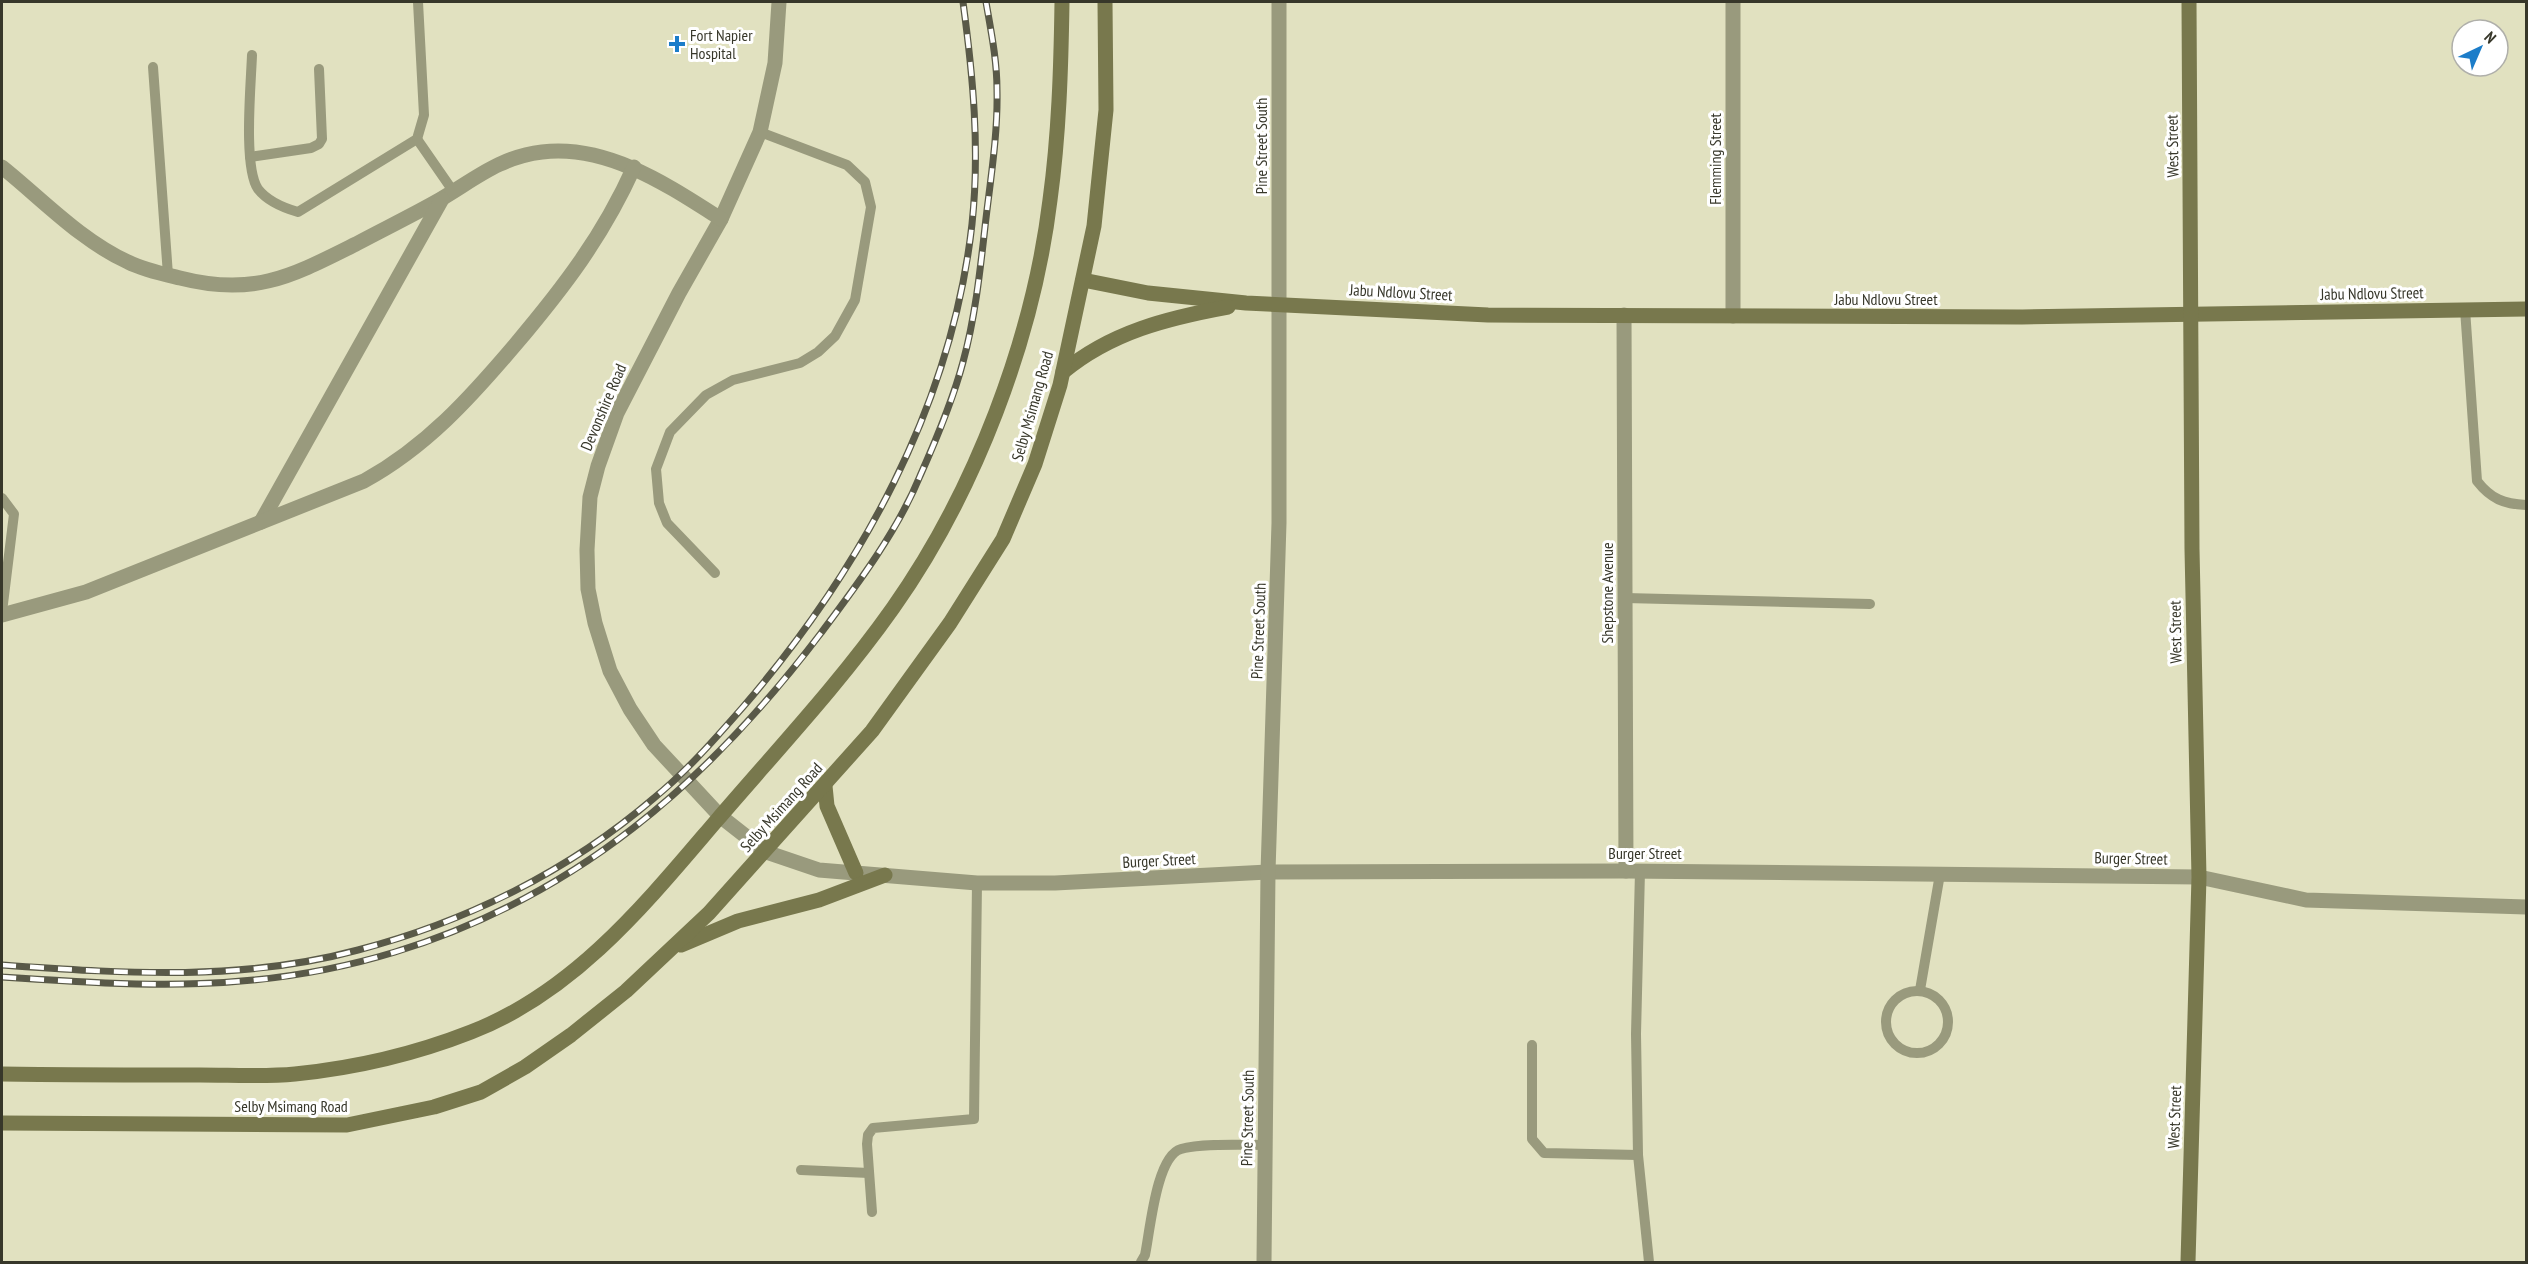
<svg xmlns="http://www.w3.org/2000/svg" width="2528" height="1264" viewBox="0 0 2528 1264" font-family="'PT Sans Narrow',sans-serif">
  <rect width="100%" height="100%" fill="#e1e1c0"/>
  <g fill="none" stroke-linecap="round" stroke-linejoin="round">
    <!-- lane -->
    <g stroke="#999a7d" stroke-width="10">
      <path d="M252,55C251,84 243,167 258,189C268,202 284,208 298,212L417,139L424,115L418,2"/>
      <path d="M153,67L168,275"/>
      <path d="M417,139L453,191"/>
      <path d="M250,157L311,148L319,144L322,139L319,69"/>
      <path d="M2465,309L2477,481C2491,499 2504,504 2526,505"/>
      <path d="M2,498L14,514L2,612"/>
      <path d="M715,573L667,523L659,503L656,469L670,432L706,395L733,380L800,363L818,352L835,336L855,300L871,207L865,182L847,165L760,132"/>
      <path d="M1625,598L1870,604"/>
      <path d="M1640,871L1636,1034L1638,1155L1649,1262"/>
      <path d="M1920,990L1940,874"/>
      <circle cx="1917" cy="1022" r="31"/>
      <path d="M1532,1045V1139L1544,1153L1638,1155"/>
      <path d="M801,1170L869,1173"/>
      <path d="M872,1212L867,1144L868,1135L873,1128L974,1119L977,883"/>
      <path d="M1141,1262L1145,1255C1150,1232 1156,1156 1181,1149C1201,1143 1243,1145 1265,1145"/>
    </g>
    <!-- street -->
    <g stroke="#999a7d" stroke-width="15">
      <path d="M779,2L775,63L760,132L721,219L679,293L617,413L598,466L590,497L587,550L588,589L595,623L610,671L630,709L654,745L720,816L766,852L819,870L977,883H1055L1268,872L1626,871L2199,877L2306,900L2526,907"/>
      <path d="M1733,2V316"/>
      <path d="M2,167C42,199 80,240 128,262C144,270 163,274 180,278C254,297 292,276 356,244C384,229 413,215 441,199C475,179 500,157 542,152C608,144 669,186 721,219"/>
      <path d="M1624,315L1626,871"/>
      <path d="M261,522L442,199"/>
      <path d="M2,615L86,592L364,481C426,447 470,398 515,345C564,287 603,236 634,167"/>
      <path d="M1264,1262L1268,872L1279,523V2"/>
    </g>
    <!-- secondary -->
    <g stroke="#78784d" stroke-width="15">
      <path d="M1083,280L1148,293L1246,303L1488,315L2022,317L2526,309"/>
      <path d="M1063,372C1111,332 1168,318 1228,307"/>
      <path d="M825,786L827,806L856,873"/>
      <path d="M681,945L738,921L819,900L885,875"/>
      <path d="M2,1074C68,1075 134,1075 200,1075C232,1075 264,1077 295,1074C355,1068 415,1054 471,1032C575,992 647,902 717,820C777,750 840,683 893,608C975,492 1033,339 1050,200C1059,134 1061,68 1062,2"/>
      <path d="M2,1123L347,1125L434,1107L481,1092L525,1067L571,1035L626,991L709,913L872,731L950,623L1003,539L1035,464L1060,385L1094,226L1106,110L1105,2"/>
      <path d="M2188,1262L2199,877L2192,549L2189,2"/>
    </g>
    <defs>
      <g id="rail">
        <path d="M2,965C122,973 240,982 358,950C466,922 569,871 654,798C687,771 715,739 743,707C860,571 952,405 972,224C980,149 973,76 963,2"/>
        <path d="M2,977C141,986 258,994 395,952C577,896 707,783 821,633C857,585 897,532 920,476C936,440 953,400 963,362C975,318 980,272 985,227C990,182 998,136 997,90C997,60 991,31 986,2"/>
      </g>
    </defs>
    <!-- rail casing -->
    <use href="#rail" stroke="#595948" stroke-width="7"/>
    <!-- rail -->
    <use href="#rail" stroke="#fff" stroke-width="4.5" stroke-dasharray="14" stroke-linecap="butt"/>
  </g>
  <!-- markers -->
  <path fill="#1c7dc9" stroke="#fff" stroke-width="2" d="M674 35h6v6h6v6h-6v6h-6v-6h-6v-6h6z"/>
  <g text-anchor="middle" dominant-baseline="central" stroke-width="6" stroke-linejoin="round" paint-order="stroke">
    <!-- poi labels -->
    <g font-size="16" fill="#37372a" stroke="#fff" text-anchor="start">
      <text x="690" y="35">Fort Napier<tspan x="690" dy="18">Hospital</tspan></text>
    </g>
    <!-- street labels -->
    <g font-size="16" fill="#37372a" stroke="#fff">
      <text transform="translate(1261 146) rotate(-90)">Pine Street South</text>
      <text transform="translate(2172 146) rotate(-91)">West Street</text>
      <text transform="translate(1715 159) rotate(-90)">Flemming Street</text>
      <text transform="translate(1401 292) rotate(3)">Jabu Ndlovu Street</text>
      <text transform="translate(2372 293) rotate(-1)">Jabu Ndlovu Street</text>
      <text x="1886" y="299">Jabu Ndlovu Street</text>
      <text transform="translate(1032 406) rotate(-74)">Selby Msimang Road</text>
      <text transform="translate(603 407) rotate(-67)">Devonshire Road</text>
      <text transform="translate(1607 593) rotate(-90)">Shepstone Avenue</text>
      <text transform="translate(1258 631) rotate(-88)">Pine Street South</text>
      <text transform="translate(2175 632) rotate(-91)">West Street</text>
      <text transform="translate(781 807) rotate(-48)">Selby Msimang Road</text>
      <text x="1645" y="853">Burger Street</text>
      <text transform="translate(2131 858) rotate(1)">Burger Street</text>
      <text transform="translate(1159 860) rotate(-3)">Burger Street</text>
      <text x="291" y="1106">Selby Msimang Road</text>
      <text transform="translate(2174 1117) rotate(-88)">West Street</text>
      <text transform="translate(1247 1118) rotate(-89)">Pine Street South</text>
    </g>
  </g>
  <!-- border -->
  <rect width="2528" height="1264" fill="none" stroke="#37372a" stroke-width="6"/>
  <!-- north arrow -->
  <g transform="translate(2480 48) rotate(44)"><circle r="28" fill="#ffffff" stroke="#afafaa" stroke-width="1.5"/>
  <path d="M0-4.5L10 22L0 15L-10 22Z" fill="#1c7dc9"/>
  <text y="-9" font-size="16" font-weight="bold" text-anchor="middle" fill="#37372a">N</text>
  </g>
</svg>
